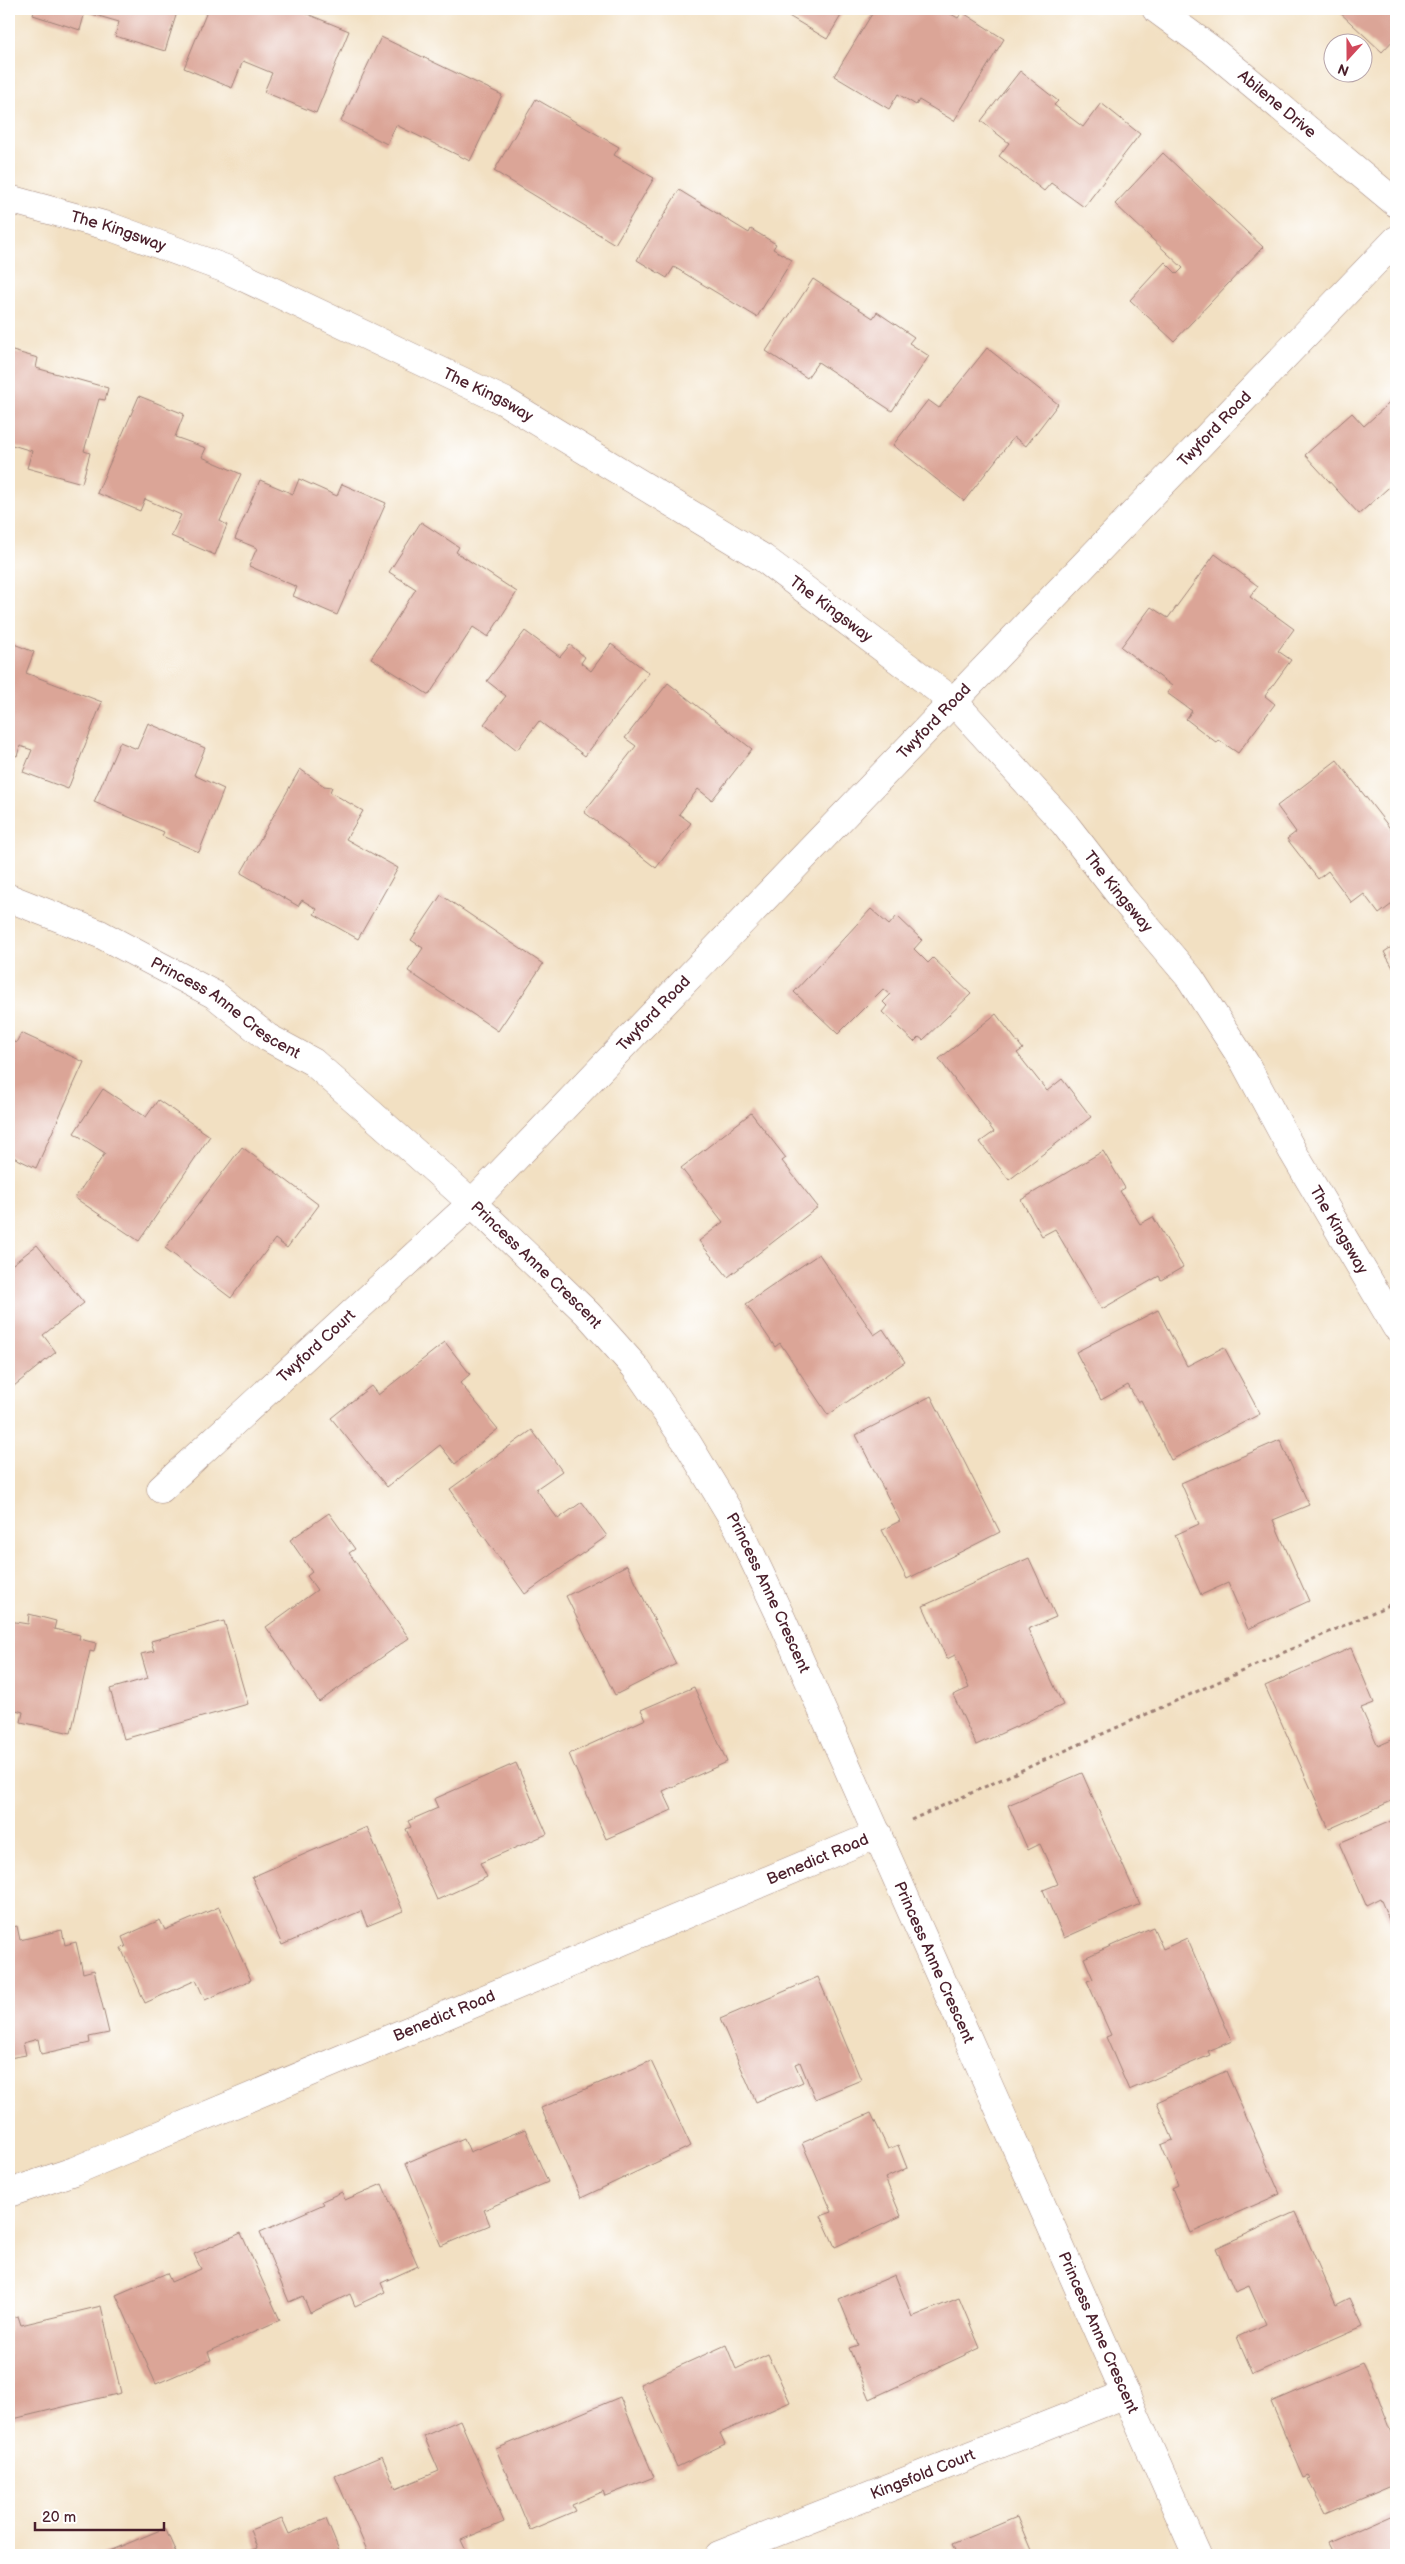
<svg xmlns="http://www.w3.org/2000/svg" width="1405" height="2564" viewBox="0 0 1405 2564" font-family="'Balsamiq Sans',sans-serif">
  <rect width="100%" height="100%" fill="#fff"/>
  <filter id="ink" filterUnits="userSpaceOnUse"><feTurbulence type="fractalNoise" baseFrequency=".02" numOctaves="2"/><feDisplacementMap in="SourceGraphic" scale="10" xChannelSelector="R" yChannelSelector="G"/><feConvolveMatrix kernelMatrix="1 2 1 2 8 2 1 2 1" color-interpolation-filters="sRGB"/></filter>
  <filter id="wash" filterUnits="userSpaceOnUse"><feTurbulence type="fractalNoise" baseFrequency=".0096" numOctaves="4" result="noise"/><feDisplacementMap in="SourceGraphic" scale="20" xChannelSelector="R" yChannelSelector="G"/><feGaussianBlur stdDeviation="1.12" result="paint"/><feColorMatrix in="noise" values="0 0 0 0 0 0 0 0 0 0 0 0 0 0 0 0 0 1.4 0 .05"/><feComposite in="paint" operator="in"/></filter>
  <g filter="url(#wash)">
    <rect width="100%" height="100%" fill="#f2e0c2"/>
    <g id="blocks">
      <!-- building -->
      <g fill="#dba597">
        <path d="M35,9H178L165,51L115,36L119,22L85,12L80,30L33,15Z"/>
        <path d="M208,9H295L349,31L316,113L264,92L272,73L243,61L232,88L184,68Z"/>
        <path d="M777,9H845L827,39Z"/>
        <path d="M875,9H942L958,18L962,12L1004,39L954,121L919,100L916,105L898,94L889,109L834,76Z"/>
        <path d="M1336,9H1396V37L1382,52Z"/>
        <path d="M381,37L502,95L470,161L396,125L387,144L341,121Z"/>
        <path d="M1020,71L1058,101L1054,105L1083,127L1101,103L1140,134L1084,207L1051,183L1044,191L999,156L1009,143L981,121Z"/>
        <path d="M536,99L619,147L614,155L654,178L615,244L494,171Z"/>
        <path d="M1163,153L1263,247L1174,341L1130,300L1165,262L1177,274L1183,268L1115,204Z"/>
        <path d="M679,190L749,233L751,229L776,244L773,249L792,260L757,317L674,267L667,278L637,260Z"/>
        <path d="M813,279L873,318L877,312L914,337L909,343L929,356L892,411L818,362L807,378L766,351Z"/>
        <path d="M987,348L1058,404L1026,446L1014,437L964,501L893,445L928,400L939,408Z"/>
        <path d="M9,350L38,358L36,368L108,388L105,400L99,399L84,451L90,453L82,483L27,468L32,451L9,444Z"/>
        <path d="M139,396L184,414L175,437L206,448L202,457L241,474L220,521L227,525L215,555L171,536L181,515L145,499L140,511L97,493Z"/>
        <path d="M1396,397V481L1359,514L1305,455L1352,413L1364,426Z"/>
        <path d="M299,479L337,496L342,484L386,503L337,615L293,596L297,587L249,566L257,548L235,539L260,480L293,494Z"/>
        <path d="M421,522L459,547L456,552L517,592L488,637L473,627L429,695L371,658L416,589L389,572Z"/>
        <path d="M1215,554L1258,586L1250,597L1294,629L1278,651L1291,660L1265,696L1275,704L1238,753L1219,740L1217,743L1186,719L1192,711L1167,693L1172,686L1121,647L1151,607L1168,618Z"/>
        <path d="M525,631L560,657L570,645L585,657L581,663L591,671L611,644L649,673L585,756L539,721L517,750L484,724L506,696L487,681Z"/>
        <path d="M9,642L34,652L26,673L102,702L68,789L23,772L32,750L20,746L17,756L9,753Z"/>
        <path d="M668,683L752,749L712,800L698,789L679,814L691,823L656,868L584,812L636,746L625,738Z"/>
        <path d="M148,723L205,748L194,775L224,789L199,852L162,836L164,832L94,802L120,742L137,749Z"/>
        <path d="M1337,760L1396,836V901L1379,914L1364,894L1352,903L1328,871L1318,879L1287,839L1296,832L1277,806Z"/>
        <path d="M300,769L324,786L332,787L330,792L363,811L346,839L398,868L358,939L314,914L317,909L302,900L298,906L241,873Z"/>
        <path d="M441,895L543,964L498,1031L408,971L423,948L411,940Z"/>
        <path d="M871,909L889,925L897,916L922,940L914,949L928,963L933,958L971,994L923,1040L919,1037L914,1042L882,1012L887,1006L883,1002L890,995L883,989L838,1034L794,992Z"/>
        <path d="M1396,944V973L1384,952Z"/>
        <path d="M996,1014L1023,1049L1017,1053L1047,1091L1062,1079L1091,1117L1009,1180L980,1142L994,1132L939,1059Z"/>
        <path d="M21,1033L84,1062L36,1168L9,1155V1040L16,1043Z"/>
        <path d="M103,1089L146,1117L158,1100L210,1136L139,1241L75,1198L105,1153L74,1133Z"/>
        <path d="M751,1113L786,1158L782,1161L818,1207L728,1277L699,1241L723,1222L681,1168Z"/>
        <path d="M242,1147L319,1205L287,1248L275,1239L231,1298L165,1248Z"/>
        <path d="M1103,1151L1125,1188L1120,1191L1140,1224L1153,1217L1183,1267L1161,1280L1159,1276L1102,1309L1055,1229L1042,1236L1021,1200Z"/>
        <path d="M37,1245L84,1303L43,1335L56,1352L9,1390V1267Z"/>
        <path d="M819,1254L874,1335L883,1329L905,1362L828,1415L780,1343L775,1347L746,1304Z"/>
        <path d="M1158,1310L1187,1366L1224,1347L1260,1414L1171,1460L1141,1400L1138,1402L1128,1385L1101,1400L1076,1352Z"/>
        <path d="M445,1342L470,1374L460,1383L498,1429L455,1464L440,1445L387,1487L331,1418L371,1386L378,1395Z"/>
        <path d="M931,1396L1000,1532L907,1579L882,1530L900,1521L856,1435Z"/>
        <path d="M532,1430L562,1471L536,1489L558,1519L582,1502L607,1536L525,1594L450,1489Z"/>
        <path d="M1280,1440L1309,1505L1273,1520L1309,1601L1248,1629L1228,1583L1201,1595L1175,1535L1199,1524L1181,1483Z"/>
        <path d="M329,1513L355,1549L349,1553L409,1638L319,1702L266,1627L317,1590L307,1576L312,1572L290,1540Z"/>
        <path d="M1029,1558L1056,1617L1028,1629L1063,1705L976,1745L953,1695L969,1688L955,1655L947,1659L923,1606Z"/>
        <path d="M627,1565L676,1664L615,1695L566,1596Z"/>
        <path d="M29,1614L56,1621L54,1629L80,1635L79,1639L96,1643L94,1652L90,1651L71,1733L21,1722L23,1712L9,1708V1621L28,1624Z"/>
        <path d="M224,1621L248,1704L124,1739L110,1689L148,1678L141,1654L154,1651L151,1641Z"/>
        <path d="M1351,1648L1374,1703L1361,1708L1378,1746L1396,1738V1799L1329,1829L1265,1686Z"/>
        <path d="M694,1687L727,1762L663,1791L672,1810L606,1839L569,1754L646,1719L641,1710Z"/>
        <path d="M516,1763L547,1834L480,1863L487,1877L437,1900L406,1829L411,1827L408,1821L438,1808L434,1799Z"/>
        <path d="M1082,1773L1140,1904L1064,1938L1043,1890L1058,1884L1040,1844L1028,1850L1008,1805Z"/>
        <path d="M1396,1819V1937L1380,1898L1366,1905L1339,1843Z"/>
        <path d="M367,1827L403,1911L367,1926L361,1911L282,1945L252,1877Z"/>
        <path d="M219,1907L251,1980L205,2000L196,1980L145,2003L121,1948L126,1947L122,1937L160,1920L165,1930Z"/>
        <path d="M17,1926L20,1940L62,1930L65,1945L76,1942L83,1973L94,1970L109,2033L89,2037L90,2043L41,2054L38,2039L23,2043L26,2055L9,2058V1928Z"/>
        <path d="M1153,1927L1163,1949L1187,1938L1232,2041L1208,2051L1210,2055L1129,2090L1106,2037L1111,2035L1087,1981L1093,1979L1084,1958Z"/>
        <path d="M818,1977L861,2080L815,2099L800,2062L795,2064L803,2082L756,2102L720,2019Z"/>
        <path d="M651,2061L691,2146L581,2198L541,2108Z"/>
        <path d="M1226,2071L1280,2194L1191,2233L1172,2188L1178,2185L1161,2145L1173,2140L1157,2102Z"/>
        <path d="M871,2113L888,2149L898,2145L907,2168L885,2178L901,2216L835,2247L821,2216L832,2212L802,2143Z"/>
        <path d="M525,2129L548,2182L484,2210L490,2225L441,2246L406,2163L464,2138L470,2152Z"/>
        <path d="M382,2184L418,2266L381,2283L385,2292L355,2306L350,2294L310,2313L303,2296L289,2302L260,2232L324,2204L322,2201L342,2192L345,2200Z"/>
        <path d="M1295,2212L1336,2305L1350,2298L1363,2326L1253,2374L1237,2337L1266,2324L1249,2286L1235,2292L1216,2248Z"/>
        <path d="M241,2233L280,2320L208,2352L211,2360L156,2384L116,2295L167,2273L171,2282L201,2269L194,2254Z"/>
        <path d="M895,2275L912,2317L959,2298L980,2348L870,2399L849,2348L858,2345L839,2299Z"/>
        <path d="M101,2306L121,2393L9,2420V2318L18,2316L21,2325Z"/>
        <path d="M726,2345L736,2369L768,2354L790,2402L720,2433L725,2444L677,2467L640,2384Z"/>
        <path d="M1362,2363L1375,2389L1396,2443V2484L1326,2514L1308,2480L1311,2479L1309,2476L1304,2478L1271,2402Z"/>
        <path d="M620,2397L654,2477L606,2496L604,2491L572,2505L575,2511L530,2530L496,2449Z"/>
        <path d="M460,2420L504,2522L461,2540L467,2553L461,2555H437L435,2552L427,2555H369L335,2476L382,2456L396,2489L439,2471L424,2436Z"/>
        <path d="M1396,2513V2555H1334L1328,2543Z"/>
        <path d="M1017,2517L1033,2555H957L952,2544Z"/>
        <path d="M282,2518L289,2534L326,2519L341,2555H239L257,2548L250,2530Z"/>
        <path d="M165,2528L177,2555H100Z"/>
      </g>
    </g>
  </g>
  <g filter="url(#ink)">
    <use href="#blocks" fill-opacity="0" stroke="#9e8076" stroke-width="1"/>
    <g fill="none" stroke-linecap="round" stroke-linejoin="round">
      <defs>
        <g id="street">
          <path id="s1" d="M1156,9L1212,50L1396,203"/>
          <path id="s2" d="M9,898L100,934L215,995L267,1037L313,1062L472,1203L587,1313L635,1367L688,1444L738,1527L779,1613L1197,2555"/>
          <path id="s3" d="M161,1489L472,1203L1396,240"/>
          <path id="s4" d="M9,2193L74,2171L878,1834"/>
          <path id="s5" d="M719,2555L1126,2394"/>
        </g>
        <g id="secondary">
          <path id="s6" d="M9,199L111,227L226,269L504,401L763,558L953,701L1064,823L1119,894L1190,978L1245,1063L1293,1152L1396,1327"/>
        </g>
      </defs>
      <!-- street casing -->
      <use href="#street" stroke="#9e8076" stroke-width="29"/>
      <!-- secondary casing -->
      <use href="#secondary" stroke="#9e8076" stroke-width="29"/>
      <!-- path -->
      <path stroke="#9e8076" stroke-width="3" stroke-dasharray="4 4" stroke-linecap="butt" d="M911,1820L1396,1602"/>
      <!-- street -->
      <use href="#street" stroke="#fff" stroke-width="28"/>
      <!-- secondary -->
      <use href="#secondary" stroke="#fff" stroke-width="28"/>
    </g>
  </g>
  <g text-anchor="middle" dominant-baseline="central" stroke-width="4.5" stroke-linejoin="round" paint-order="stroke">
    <!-- street labels -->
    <g font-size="16" fill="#4a1f2b" stroke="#fff">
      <text stroke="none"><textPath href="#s1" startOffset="154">Abilene Drive</textPath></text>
      <text stroke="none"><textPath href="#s6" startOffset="114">The Kingsway</textPath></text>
      <text stroke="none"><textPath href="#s6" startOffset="519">The Kingsway</textPath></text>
      <text stroke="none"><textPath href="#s3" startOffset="1495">Twyford Road</textPath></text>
      <text stroke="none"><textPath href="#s6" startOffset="924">The Kingsway</textPath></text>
      <text stroke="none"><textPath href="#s3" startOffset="1090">Twyford Road</textPath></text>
      <text stroke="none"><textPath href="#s6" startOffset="1329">The Kingsway</textPath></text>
      <text stroke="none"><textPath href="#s2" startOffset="244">Princess Anne Crescent</textPath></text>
      <text stroke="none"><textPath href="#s3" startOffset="685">Twyford Road</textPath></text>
      <text stroke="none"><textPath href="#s6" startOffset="1734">The Kingsway</textPath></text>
      <text stroke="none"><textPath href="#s2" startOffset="649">Princess Anne Crescent</textPath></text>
      <text stroke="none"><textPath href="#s3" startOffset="211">Twyford Court</textPath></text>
      <text stroke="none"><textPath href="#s2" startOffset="1054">Princess Anne Crescent</textPath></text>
      <text stroke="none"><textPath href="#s4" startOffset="875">Benedict Road</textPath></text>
      <text stroke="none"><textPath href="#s2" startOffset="1459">Princess Anne Crescent</textPath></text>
      <text stroke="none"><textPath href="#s4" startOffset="470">Benedict Road</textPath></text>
      <text stroke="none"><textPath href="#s2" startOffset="1864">Princess Anne Crescent</textPath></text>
      <text stroke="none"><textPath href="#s5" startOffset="219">Kingsfold Court</textPath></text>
    </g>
  </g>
  <!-- margin -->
  <rect width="1405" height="2564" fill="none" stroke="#fff" stroke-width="30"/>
  <!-- north arrow -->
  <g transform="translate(1348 58) rotate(201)"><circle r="24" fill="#ffffff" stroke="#b7a5aa"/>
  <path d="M0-4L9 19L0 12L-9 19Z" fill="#d1495b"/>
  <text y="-8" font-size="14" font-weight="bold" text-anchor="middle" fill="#4a1f2b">N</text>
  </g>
  <!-- scale -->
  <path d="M35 2522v8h129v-8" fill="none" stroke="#4a1f2b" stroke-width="2.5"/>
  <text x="42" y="2522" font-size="15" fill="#4a1f2b" stroke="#ffffff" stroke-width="4" paint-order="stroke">20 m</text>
</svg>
